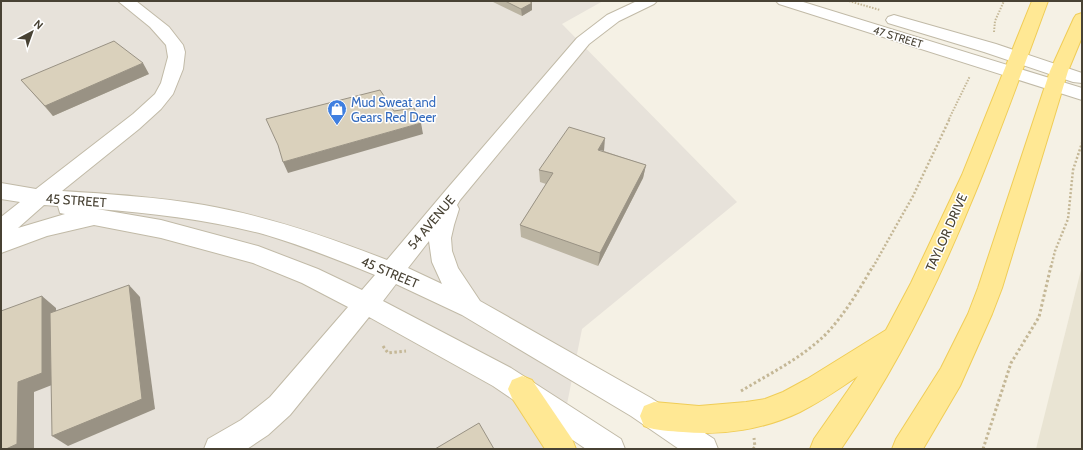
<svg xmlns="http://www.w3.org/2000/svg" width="1083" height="450" viewBox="0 0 1083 450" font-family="Cabin,sans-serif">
  <rect width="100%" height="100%" fill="#f5f1e5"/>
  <!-- residential -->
  <path fill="#e9e4d3" d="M1082,266V449H1036Z"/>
  <!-- industrial -->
  <path fill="#e7e2da" d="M1,1H603L562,24L737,202L582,329L558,449H1Z"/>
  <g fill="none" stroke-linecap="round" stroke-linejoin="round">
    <defs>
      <g id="minor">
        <path d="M118,1H136L169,27L183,45L185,52L183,69L173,94L161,109L139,129L62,191C109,194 157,197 204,205C267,216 328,237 387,260L446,190L577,38L607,15L637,1H657L654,4L619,21L589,44L460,200L457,205L459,209L454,225L451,238L452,251L458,268L480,301L651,398L714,439L718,449H679L631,416L462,315L396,284L383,301L511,368L621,439L625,449H586L493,386L369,317L290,415L268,435L247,449H204L208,439L241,420L270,397L348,307L302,283L253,263L161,238L94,225L47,236L1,253V217L20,202L1,199V183L36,189L133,114L155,94L161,83L168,57L166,45L150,27ZM44,205L58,206L60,213L65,214L18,228ZM97,209C153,213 209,220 263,234C301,245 338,260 375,275L362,290L318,269L258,246L161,220ZM429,241L432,262L442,284L408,268Z"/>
        <path d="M776,1H800L1082,88V100L779,4Z"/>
        <path d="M894,15L996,44L1082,73V83L1073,82L984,52L888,23L886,20L888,17Z"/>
      </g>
      <g id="major">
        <path d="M1032,1H1048C1004,120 961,242 900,353C882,386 862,418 841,449H810L814,439L858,376C839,389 820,402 800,412C765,429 722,436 683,432C670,431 657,431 644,426L640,416L644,406L654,402L699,406L746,402L765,399L783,392L807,379L886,330L911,283L962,175Z"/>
        <path d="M1082,13V37L1068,71L1002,288L992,314L960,386L923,449H892L896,439L941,368L968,314L978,288L1050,71L1074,18L1076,15Z"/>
        <path d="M522,376L532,380L572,439L576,449H545L512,398L508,389L512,380Z"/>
      </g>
    </defs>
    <!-- minor casing -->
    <use href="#minor" stroke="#c1baa7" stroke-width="2"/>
    <!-- major casing -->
    <use href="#major" stroke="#f0cd57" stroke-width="2"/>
    <!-- path-far2 -->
    <g stroke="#c4b796" stroke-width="2" stroke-dasharray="1.5 1.5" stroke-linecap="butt">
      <path d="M849,1L880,10"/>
      <path d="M994,32L995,21L1004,1"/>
      <path d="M949,119L970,76"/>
    </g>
    <!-- path-far1 -->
    <g stroke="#c4b796" stroke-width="2.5" stroke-dasharray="2 2" stroke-linecap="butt">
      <path d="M873,267L913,196L950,118"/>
      <path d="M1051,267L1055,251L1068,219L1073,170L1082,143"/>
    </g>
    <!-- path -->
    <g stroke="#c4b796" stroke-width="3" stroke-dasharray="2.5 2.5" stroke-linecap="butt">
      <path d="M383,346L388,353L406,351"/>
      <path d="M741,391C769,374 802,358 826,334C845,314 859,290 873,266"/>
      <path d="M753,449L755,447L754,438"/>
      <path d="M983,449L1011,363L1039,317L1051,266"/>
    </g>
    <!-- minor -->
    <use href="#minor" fill="#fff" fill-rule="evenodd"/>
    <!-- major -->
    <use href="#major" fill="#ffe894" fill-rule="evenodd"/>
  </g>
  <!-- wall -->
  <g fill="#bbb4a2">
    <path d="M491,1H529L532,3V10L522,16Z"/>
    <path d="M149,74L53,116L30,90L21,80Z"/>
    <path d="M604,151L646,165L643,178L598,266L521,237L520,225L546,184L540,182L539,170Z"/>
  </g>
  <!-- shaded-wall -->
  <g fill="#999284">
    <path d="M532,3V10L522,16L521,9Z"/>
    <path d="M143,63L149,74L53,116L45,106Z"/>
    <path d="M421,123L423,134L288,173L283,162Z"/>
    <path d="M605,138L604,151L598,150Z"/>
    <path d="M646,165L643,178L598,266L600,253Z"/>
    <path d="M129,285L140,297L155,409L68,446L52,436Z"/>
    <path d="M42,296L56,308L57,383L34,392V449H6L18,382Z"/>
  </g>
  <!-- building -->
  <g fill="#dad1bc" stroke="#999284">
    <path d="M505,1H529L532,3L521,9Z"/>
    <path d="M114,41L143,63L45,106L21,80Z"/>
    <path d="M380,90L394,111L414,108L421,123L283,162L278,145L266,119Z"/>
    <path d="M569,127L605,138L598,150L646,165L600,253L520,225L553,173L539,170Z"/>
    <path d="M129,285L142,399L52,436L50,313Z"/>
    <path d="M42,296V373L18,382L17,444L6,449H1V311Z"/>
    <path d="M479,423L494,449H435Z"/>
  </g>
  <!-- icons -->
  <defs>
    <symbol id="shop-pin" viewBox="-11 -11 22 30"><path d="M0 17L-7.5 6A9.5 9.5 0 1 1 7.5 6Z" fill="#3f7fe0" stroke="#fff"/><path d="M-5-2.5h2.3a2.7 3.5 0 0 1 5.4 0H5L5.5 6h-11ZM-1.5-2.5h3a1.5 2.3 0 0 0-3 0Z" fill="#fff"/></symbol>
  </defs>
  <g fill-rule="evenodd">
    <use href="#shop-pin" x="326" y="98" width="22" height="30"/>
  </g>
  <g text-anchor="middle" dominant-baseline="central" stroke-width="3" stroke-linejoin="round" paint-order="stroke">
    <!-- far-street labels -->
    <g font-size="11" fill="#484234" stroke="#fff">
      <text transform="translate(898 37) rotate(17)">47 STREET</text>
    </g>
    <!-- shop labels -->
    <g font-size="13" fill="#366cbe" stroke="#fff" text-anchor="start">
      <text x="351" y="102">Mud Sweat and<tspan x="351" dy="15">Gears Red Deer</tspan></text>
    </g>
    <!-- street labels -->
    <g font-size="13" fill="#484234" stroke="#fff">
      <text transform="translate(76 200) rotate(4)">45 STREET</text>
      <text transform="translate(431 222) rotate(-50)">54 AVENUE</text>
      <text transform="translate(946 232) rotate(-66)">TAYLOR DRIVE</text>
      <text transform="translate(390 272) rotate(23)">45 STREET</text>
    </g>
  </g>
  <!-- border -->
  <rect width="1083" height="450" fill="none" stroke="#484234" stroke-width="4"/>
  <!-- north arrow -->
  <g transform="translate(32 32) rotate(41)" stroke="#ffffff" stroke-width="3" paint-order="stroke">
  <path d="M0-3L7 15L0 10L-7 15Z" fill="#484234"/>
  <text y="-6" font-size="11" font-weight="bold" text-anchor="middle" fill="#484234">N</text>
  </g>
</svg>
